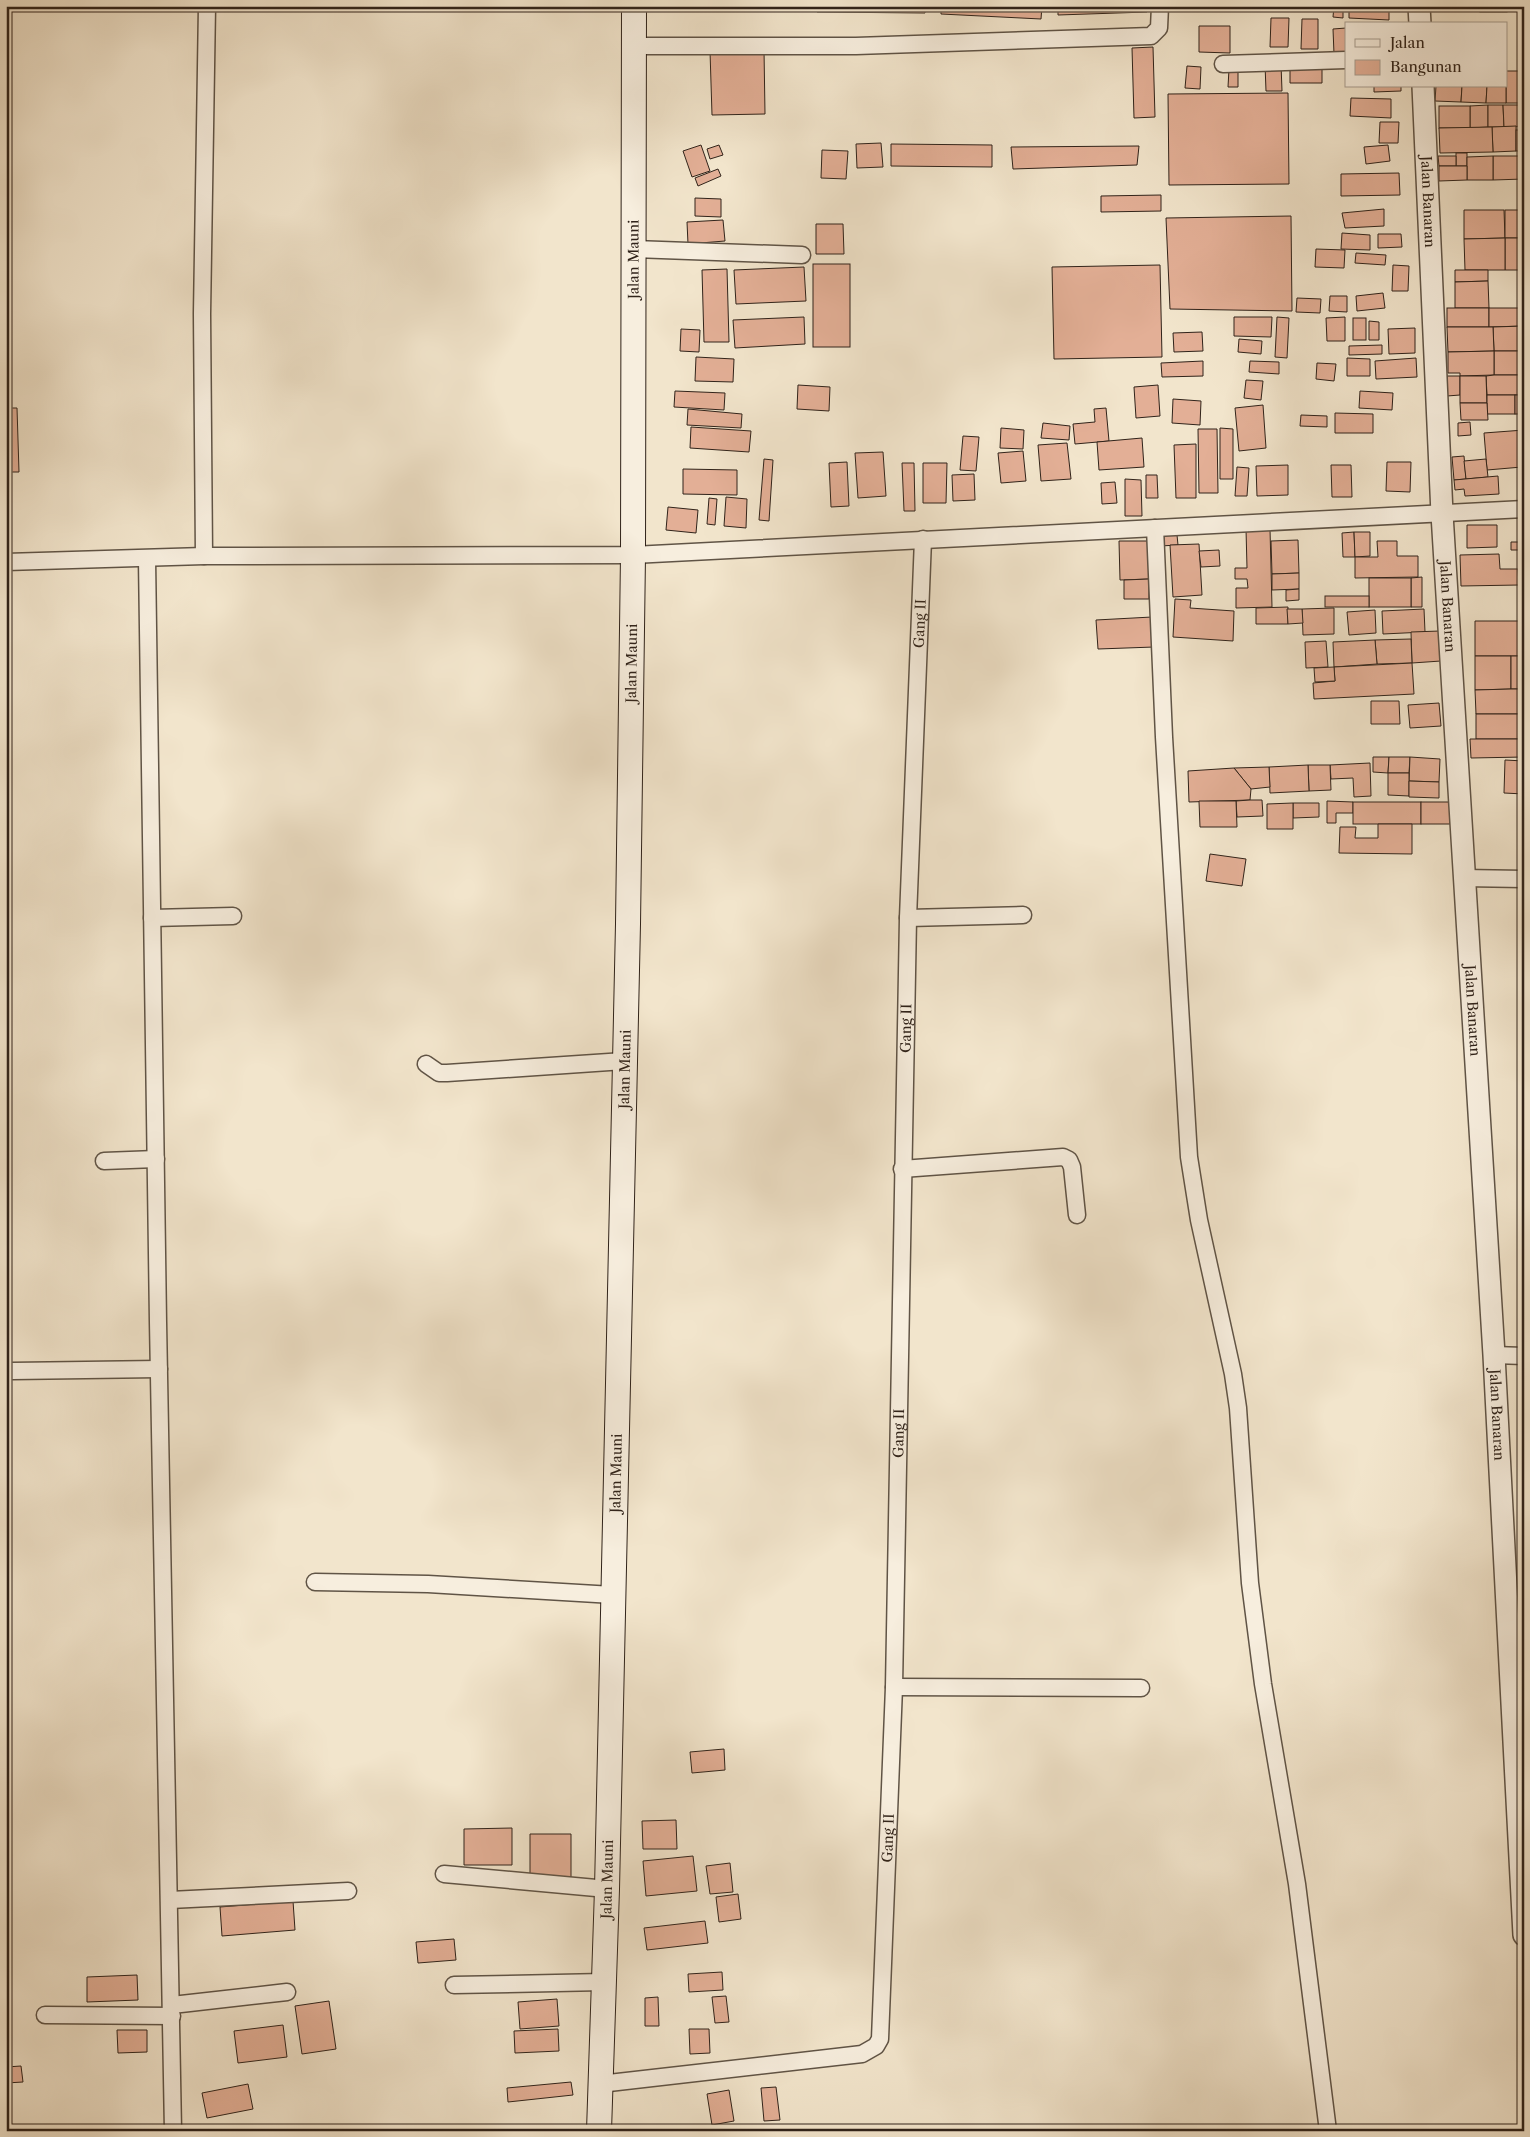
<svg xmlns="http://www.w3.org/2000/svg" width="1530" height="2137" viewBox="0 0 1530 2137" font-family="'Libre Caslon Text',serif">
  <rect width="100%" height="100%" fill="#f2e5cc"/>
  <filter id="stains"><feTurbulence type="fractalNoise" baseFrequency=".004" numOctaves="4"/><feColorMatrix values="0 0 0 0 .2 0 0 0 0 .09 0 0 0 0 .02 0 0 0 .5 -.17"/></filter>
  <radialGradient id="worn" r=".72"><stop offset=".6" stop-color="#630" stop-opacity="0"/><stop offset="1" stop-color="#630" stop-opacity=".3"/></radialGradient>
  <!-- building -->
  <g fill="#e3af96" stroke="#30231a">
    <path d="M818,6H925V13L817,12Z"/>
    <path d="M941,6H1042L1041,19L941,14Z"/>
    <path d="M1058,6H1147V12L1058,15Z"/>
    <path d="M1334,6H1343V18L1333,17Z"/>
    <path d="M1349,6H1389V20L1349,18Z"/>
    <rect x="1480" y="6" width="27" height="6"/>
    <path d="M1271,18H1289L1288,47H1270Z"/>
    <path d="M1302,19H1318V49H1301Z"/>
    <path d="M1199,26H1230V53L1199,52Z"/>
    <path d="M1346,28V53L1334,54L1333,29Z"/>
    <path d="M1153,47L1155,117L1134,118L1132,48Z"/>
    <path d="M764,50L765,114L712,115L710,51Z"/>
    <path d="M1290,62L1322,63V83H1290Z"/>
    <path d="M1265,64H1281L1282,91H1266Z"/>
    <path d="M1187,66L1201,67L1200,89L1185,88Z"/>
    <path d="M1229,69H1238V87H1228Z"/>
    <rect x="1506" y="71" width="15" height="32"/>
    <path d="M1374,86H1401V91L1374,92Z"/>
    <path d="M1436,86H1462L1461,102L1435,101Z"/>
    <path d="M1462,86H1487L1486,103L1461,102Z"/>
    <path d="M1487,86H1506V103H1486Z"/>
    <path d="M1288,93L1289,184L1169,185L1168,94Z"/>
    <path d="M1351,98L1391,99V118L1350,116Z"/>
    <path d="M1488,105V127L1470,128V106Z"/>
    <path d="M1488,105H1503L1504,127H1488Z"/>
    <path d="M1503,105H1524V126L1504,127Z"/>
    <rect x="1439" y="106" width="31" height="22"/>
    <path d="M1380,122H1399L1398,143H1379Z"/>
    <path d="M1516,126V151L1493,152L1492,127Z"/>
    <path d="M1492,127L1493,152L1440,153L1439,128Z"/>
    <rect x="1516" y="130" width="8" height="21"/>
    <path d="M881,143L883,167L857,168L856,144Z"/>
    <path d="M891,144L992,145V167L891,166Z"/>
    <path d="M701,145L710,171L692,177L683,151Z"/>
    <path d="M719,145L723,155L710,159L707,149Z"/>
    <path d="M1388,145L1390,161L1366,164L1364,147Z"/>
    <path d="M1139,146L1137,165L1013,169L1011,147Z"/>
    <path d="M822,150L848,151L846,179L821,178Z"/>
    <rect x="1456" y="153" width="11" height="13"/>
    <path d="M1438,156H1456V166H1439Z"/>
    <path d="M1493,156H1524V179L1493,180Z"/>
    <path d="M1493,156V180H1467V157Z"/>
    <path d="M1439,166H1467V180L1439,181Z"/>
    <path d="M718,169L721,176L698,186L695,178Z"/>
    <path d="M1399,173L1400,195L1341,196V174Z"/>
    <path d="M1161,195V211L1101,212V196Z"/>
    <path d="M695,198L721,199V217L695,216Z"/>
    <path d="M1384,209V226L1345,228L1342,213Z"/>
    <path d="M1464,210H1504L1505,238L1464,239Z"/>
    <rect x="1505" y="210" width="14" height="28"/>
    <path d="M1291,216L1292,311L1170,309L1166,218Z"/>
    <path d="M723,220L725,241L688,244L687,222Z"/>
    <path d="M816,224H843L844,254H816Z"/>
    <path d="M1342,233L1370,235V250L1341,249Z"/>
    <path d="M1378,234H1401L1402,247L1378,248Z"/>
    <path d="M1505,238H1519L1520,270H1505Z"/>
    <path d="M1505,238V270H1465L1464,239Z"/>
    <path d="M1519,241H1524V264L1520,265Z"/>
    <path d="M1316,249L1345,250L1344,268L1315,267Z"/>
    <path d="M1356,253L1386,255L1385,265L1355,263Z"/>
    <rect x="813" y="264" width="37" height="83"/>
    <path d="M1160,265L1162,357L1054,359L1052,267Z"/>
    <path d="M1393,265L1409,266L1408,291H1392Z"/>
    <path d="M804,267L806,301L736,304L734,270Z"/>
    <path d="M727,269L729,342H704L702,270Z"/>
    <path d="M1455,270H1488V281L1455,282Z"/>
    <path d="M1488,281L1489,308H1455V282Z"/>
    <path d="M1383,293L1385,308L1357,311L1356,296Z"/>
    <path d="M1330,296H1347V312L1329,311Z"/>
    <path d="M1297,298L1321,299L1320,313L1296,312Z"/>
    <rect x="1447" y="308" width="42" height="19"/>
    <path d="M1489,308H1524V326L1489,327Z"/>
    <path d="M804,317L805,344L735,348L733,320Z"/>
    <path d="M1234,317H1272L1271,337L1234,336Z"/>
    <path d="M1277,317L1289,318L1287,358L1275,357Z"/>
    <path d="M1345,317V341H1327L1326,318Z"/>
    <rect x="1353" y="318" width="13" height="22"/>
    <path d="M1369,321L1379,322V340H1369Z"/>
    <path d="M1524,326V351H1494L1493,327Z"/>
    <path d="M1447,327H1493L1494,351L1448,352Z"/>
    <path d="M1415,328V353L1389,354L1388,329Z"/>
    <path d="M681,329L700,330L699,352L680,351Z"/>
    <path d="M1202,332L1203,351L1174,352L1173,333Z"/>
    <path d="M1239,339L1262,341L1261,354L1238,352Z"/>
    <path d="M1382,345V354L1349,355V346Z"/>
    <rect x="1494" y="351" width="30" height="24"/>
    <path d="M1494,351V375L1460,376V373H1448V352Z"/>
    <path d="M696,357L734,359L733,382L695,381Z"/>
    <path d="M1347,358L1370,359V376H1347Z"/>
    <path d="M1416,358L1417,377L1376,379L1375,361Z"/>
    <path d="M1203,361V376L1162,377L1161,363Z"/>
    <path d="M1250,361L1279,362V374L1249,372Z"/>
    <path d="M1317,363L1336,364L1334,381L1316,379Z"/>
    <path d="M1494,375H1524V395H1487L1486,376Z"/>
    <path d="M1447,376H1460V395L1447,396Z"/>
    <path d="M1460,376H1486L1487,403H1460Z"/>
    <path d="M1246,380L1263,381L1261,400L1244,398Z"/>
    <path d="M798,385L830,387L829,411L797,409Z"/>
    <path d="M1158,385L1160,416L1136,418L1134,387Z"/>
    <path d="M675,391L725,393L724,410L674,407Z"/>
    <path d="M1360,391L1393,393L1392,410L1359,408Z"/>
    <rect x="1487" y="395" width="28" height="19"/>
    <rect x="1515" y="395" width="9" height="19"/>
    <path d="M1173,399L1201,401L1200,425L1172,423Z"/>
    <path d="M1460,403H1487L1488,420H1461Z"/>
    <path d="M1263,405L1266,448L1239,451L1235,408Z"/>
    <path d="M6,408H17L19,472H6Z"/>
    <path d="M1106,408L1109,441L1075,444L1073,424L1095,422L1094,409Z"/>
    <path d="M688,409L742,414L741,428L687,425Z"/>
    <path d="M1335,413L1373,414V433H1335Z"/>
    <path d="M1301,415L1327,416V427L1300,426Z"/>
    <path d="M1470,422L1471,435L1458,436V423Z"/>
    <path d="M1043,423L1070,426L1069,440L1041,438Z"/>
    <path d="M691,427L751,431L749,452L690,448Z"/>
    <path d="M1001,428L1024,430L1023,449L1000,448Z"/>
    <path d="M1220,428L1233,429V479H1220Z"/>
    <path d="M1198,429H1217L1218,493H1199Z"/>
    <path d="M1524,430V448H1520L1522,467L1487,470L1484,433Z"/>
    <path d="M963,436L979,437L976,471L960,470Z"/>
    <path d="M1142,438L1144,467L1099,470L1097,442Z"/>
    <path d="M1067,443L1071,479L1041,481L1038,445Z"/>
    <path d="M1196,444V498H1176L1174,445Z"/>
    <path d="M1023,451L1026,481L1001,483L998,453Z"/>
    <path d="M883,452L886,496L858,498L855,453Z"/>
    <path d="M1464,456L1466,479L1454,480L1452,457Z"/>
    <path d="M764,459L773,460L769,521L759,520Z"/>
    <path d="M1486,459L1488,477L1466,479L1464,461Z"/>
    <path d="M847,462L849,506L831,507L829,463Z"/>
    <path d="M1387,462H1411L1410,492L1386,491Z"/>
    <path d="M902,463H914L915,511H904Z"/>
    <path d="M923,463H947L946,503H923Z"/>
    <path d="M1288,465V495L1257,496L1256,466Z"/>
    <path d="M1331,465H1351L1352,497H1332Z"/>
    <path d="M1237,467L1249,468L1247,496H1235Z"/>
    <path d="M683,469L737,470V495L683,494Z"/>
    <path d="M974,474L975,500L953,501L952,475Z"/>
    <path d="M1146,475H1157L1158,498H1146Z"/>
    <path d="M1498,476L1499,494L1465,496L1464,489L1455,490L1454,480Z"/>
    <path d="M1125,479L1141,480L1142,516H1125Z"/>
    <path d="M1115,482L1117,503L1102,504L1101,483Z"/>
    <path d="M726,497L747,499L746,528L724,526Z"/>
    <path d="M709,498L717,499L715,525L707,524Z"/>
    <path d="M668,507L698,510L696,533L666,530Z"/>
    <path d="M1467,525H1497V547L1467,548Z"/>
    <path d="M1246,529H1270L1272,607L1236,608V588H1248L1247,579H1235V568H1247Z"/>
    <path d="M1524,531V569L1523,550H1511V542H1523Z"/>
    <path d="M1354,532L1355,557H1343L1342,533Z"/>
    <path d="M1354,532H1370V556L1355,557Z"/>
    <path d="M1177,535L1178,545L1160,546L1159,536Z"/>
    <path d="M1298,540L1299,573L1272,574L1271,541Z"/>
    <path d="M1119,541H1148L1149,579L1120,580Z"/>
    <path d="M1377,541H1397V556H1418V577L1355,578V557H1378Z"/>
    <path d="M1199,544L1202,595L1173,597L1170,545Z"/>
    <path d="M1219,550L1220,566L1201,567L1199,551Z"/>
    <path d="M1499,554L1500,569H1518L1519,585L1461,586L1460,555Z"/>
    <path d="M1299,573V589L1272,590V574Z"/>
    <path d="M1422,577V607H1411V578Z"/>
    <rect x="1369" y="578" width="42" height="29"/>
    <path d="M1149,579V599H1124V580Z"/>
    <path d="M1299,589V600L1286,601V590Z"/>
    <rect x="1325" y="596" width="44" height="11"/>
    <path d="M1175,599L1191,600L1190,608L1234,611L1233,641L1173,637Z"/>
    <path d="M1288,607V624H1256V608Z"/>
    <path d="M1334,608V634L1303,635L1302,609Z"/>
    <path d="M1287,609H1302L1303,623L1288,624Z"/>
    <path d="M1424,609L1425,632L1383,634L1382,611Z"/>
    <path d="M1375,610L1376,633L1349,635L1347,612Z"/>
    <path d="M1152,617L1154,647L1098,649L1096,620Z"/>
    <path d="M1475,621H1521L1524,656H1475Z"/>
    <path d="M1440,631L1441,661L1412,663L1411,632Z"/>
    <path d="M1411,639L1412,663L1377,664L1375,640Z"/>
    <path d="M1375,640L1377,664L1334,667L1333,642Z"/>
    <path d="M1326,641L1328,667L1306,668L1305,642Z"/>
    <path d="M1475,656H1511V689L1475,690Z"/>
    <rect x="1511" y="656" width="13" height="33"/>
    <path d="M1412,663L1414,694L1314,699L1313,683L1335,681L1334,667Z"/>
    <path d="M1334,667L1335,681L1315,682L1314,668Z"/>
    <path d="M1511,689H1524V714H1476L1475,690Z"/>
    <path d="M1371,701H1399L1400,724H1371Z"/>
    <path d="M1439,703L1441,726L1410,728L1408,705Z"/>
    <rect x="1476" y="714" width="48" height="25"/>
    <path d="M1470,739H1524V757L1471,758Z"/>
    <path d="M1373,757H1389L1388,773L1373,772Z"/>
    <path d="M1389,757H1410L1409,773H1388Z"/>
    <path d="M1410,757L1440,759L1439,782L1409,781Z"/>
    <path d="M1505,760L1524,761V794L1504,793Z"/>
    <path d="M1370,763L1371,796L1354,797L1353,778L1331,779L1330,765Z"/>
    <path d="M1308,765H1330L1331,790L1309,791Z"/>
    <path d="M1308,765L1309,791L1270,793L1269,767Z"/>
    <path d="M1269,767L1270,787L1251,789L1234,768Z"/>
    <path d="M1234,768L1251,789L1250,800L1189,802L1188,771Z"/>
    <path d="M1388,773H1409V796L1388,795Z"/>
    <path d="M1409,781L1439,782V798L1409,797Z"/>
    <path d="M1250,800H1262L1263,816L1237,817L1236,801Z"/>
    <path d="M1199,801H1236L1237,827H1200Z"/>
    <path d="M1327,801L1353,802V813H1336V823H1327Z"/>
    <rect x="1353" y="802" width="68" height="22"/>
    <rect x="1421" y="802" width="29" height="22"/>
    <path d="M1293,803H1319V817L1293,818Z"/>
    <path d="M1293,803V829H1267V804Z"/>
    <path d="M1378,824H1412V854L1339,853L1340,827H1356L1355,838H1378Z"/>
    <path d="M1210,854L1246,859L1242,886L1206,881Z"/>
    <path d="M724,1749L725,1770L692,1773L690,1752Z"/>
    <path d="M676,1820L677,1849H643L642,1821Z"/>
    <path d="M512,1828V1865H464V1829Z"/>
    <path d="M530,1834H571V1877L530,1876Z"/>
    <path d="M693,1856L697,1891L646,1896L643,1861Z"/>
    <path d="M730,1863L733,1892L710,1894L706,1866Z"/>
    <path d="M738,1894L741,1919L719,1922L716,1897Z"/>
    <path d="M293,1901L295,1930L222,1936L220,1907Z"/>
    <path d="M705,1921L708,1943L647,1950L644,1928Z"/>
    <path d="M454,1939L456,1960L418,1963L416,1942Z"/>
    <path d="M722,1972L723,1990L689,1992L688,1974Z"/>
    <path d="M137,1975L138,2000L87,2002V1977Z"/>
    <path d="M726,1996L729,2022L715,2023L712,1997Z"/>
    <path d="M658,1997L659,2026H645V1998Z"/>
    <path d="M557,1999L559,2026L520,2029L518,2002Z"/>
    <path d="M329,2001L336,2049L302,2054L295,2006Z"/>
    <path d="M283,2025L287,2057L238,2063L234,2031Z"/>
    <path d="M558,2029L559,2051L515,2053L514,2031Z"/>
    <path d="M689,2029H709L710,2053L690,2054Z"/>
    <path d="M117,2030H147V2052L118,2053Z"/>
    <path d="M21,2066L23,2082L6,2083V2067Z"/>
    <path d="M571,2082L573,2095L508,2102L507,2088Z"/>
    <path d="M248,2084L253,2109L207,2118L202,2093Z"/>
    <path d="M776,2087L780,2120L764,2121L761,2088Z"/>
    <path d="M729,2090L734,2121L712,2125L707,2094Z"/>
  </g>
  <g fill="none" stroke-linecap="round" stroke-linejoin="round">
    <defs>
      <g id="minor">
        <path d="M635,46H856L1151,36L1159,28L1160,6"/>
        <path d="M1223,64L1346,60"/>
        <path d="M634,249L802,255"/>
        <path d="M1155,528L1164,737L1189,1157L1199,1220L1233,1374L1238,1408L1250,1583L1263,1684L1297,1884L1328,2131"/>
        <path d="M204,556L202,314L207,6"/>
        <path d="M147,559L158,1322L173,2131"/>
        <path d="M6,562L204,556L633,555L1524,509"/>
        <path d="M1463,878L1524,879"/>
        <path d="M152,918L233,916"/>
        <path d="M908,918L1023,915"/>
        <path d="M426,1064L439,1073H447L624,1061"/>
        <path d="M104,1161L156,1159"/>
        <path d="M902,1169L1063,1157L1069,1160L1072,1167L1077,1215"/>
        <path d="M1494,1355L1524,1356"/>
        <path d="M12,1371L159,1369"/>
        <path d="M315,1582L428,1584L613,1595"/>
        <path d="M894,1687L1141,1688"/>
        <path d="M444,1874L607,1889"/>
        <path d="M170,1900L348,1891"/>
        <path d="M454,1985L604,1982"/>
        <path d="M172,2005L287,1992"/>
        <path d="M45,2015L172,2016"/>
        <path id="s1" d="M600,2084L862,2054L876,2046L880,2039L894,1687L908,918L923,539"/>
      </g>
      <g id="tertiary">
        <path d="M1419,6L1420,24"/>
        <path id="s2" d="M1423,86L1442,514L1494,1355L1524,1935"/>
      </g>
      <g id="secondary">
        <path id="s3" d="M599,2131L607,1889L628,924L633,555L634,6"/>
      </g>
    </defs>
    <!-- minor casing -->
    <use href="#minor" stroke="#605446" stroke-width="19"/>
    <!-- tertiary casing -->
    <use href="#tertiary" stroke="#605446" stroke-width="24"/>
    <!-- secondary casing -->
    <use href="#secondary" stroke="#30231a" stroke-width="26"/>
    <!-- minor -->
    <use href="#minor" stroke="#f7eede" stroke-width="16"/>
    <!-- tertiary -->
    <use href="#tertiary" stroke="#f7eede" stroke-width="21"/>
    <!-- secondary -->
    <use href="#secondary" stroke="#f7eede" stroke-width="24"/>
  </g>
  <g text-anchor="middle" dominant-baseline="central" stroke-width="4" stroke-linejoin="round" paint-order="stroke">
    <!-- street labels -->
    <g font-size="14" fill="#30231a" stroke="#f7eede">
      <text stroke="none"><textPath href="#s2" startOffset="116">Jalan Banaran</textPath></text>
      <text stroke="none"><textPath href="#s3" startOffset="1872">Jalan Mauni</textPath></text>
      <text stroke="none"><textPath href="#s2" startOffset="521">Jalan Banaran</textPath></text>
      <text stroke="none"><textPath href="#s1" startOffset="1704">Gang II</textPath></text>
      <text stroke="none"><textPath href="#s3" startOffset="1468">Jalan Mauni</textPath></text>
      <text stroke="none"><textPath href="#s2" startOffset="926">Jalan Banaran</textPath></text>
      <text stroke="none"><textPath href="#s1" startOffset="1299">Gang II</textPath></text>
      <text stroke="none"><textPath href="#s3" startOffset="1062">Jalan Mauni</textPath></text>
      <text stroke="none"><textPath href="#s2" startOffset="1331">Jalan Banaran</textPath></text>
      <text stroke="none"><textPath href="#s1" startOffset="894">Gang II</textPath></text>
      <text stroke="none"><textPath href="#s3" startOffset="658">Jalan Mauni</textPath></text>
      <text stroke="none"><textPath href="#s1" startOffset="489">Gang II</textPath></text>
      <text stroke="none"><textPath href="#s3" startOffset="252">Jalan Mauni</textPath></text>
    </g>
  </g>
  <!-- margin -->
  <rect width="1530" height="2137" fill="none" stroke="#f2e5cc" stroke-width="25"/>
  <rect x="8" y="8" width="1515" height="2122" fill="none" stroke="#30231a" stroke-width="2.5"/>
  <rect x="12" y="12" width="1505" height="2112" fill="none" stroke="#30231a"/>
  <!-- legend -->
  <rect x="1345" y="22" width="162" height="65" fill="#f7eede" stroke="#a79d90"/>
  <rect x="1355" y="39" width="25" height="8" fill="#f7eede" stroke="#a79d90"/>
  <text x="1390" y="48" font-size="15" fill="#30231a">Jalan</text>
  <rect x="1355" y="60" width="25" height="15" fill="#e3af96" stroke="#a79d90"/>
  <text x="1390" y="72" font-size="15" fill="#30231a">Bangunan</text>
  <rect width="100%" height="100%" filter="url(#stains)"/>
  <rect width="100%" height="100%" fill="url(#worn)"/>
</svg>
